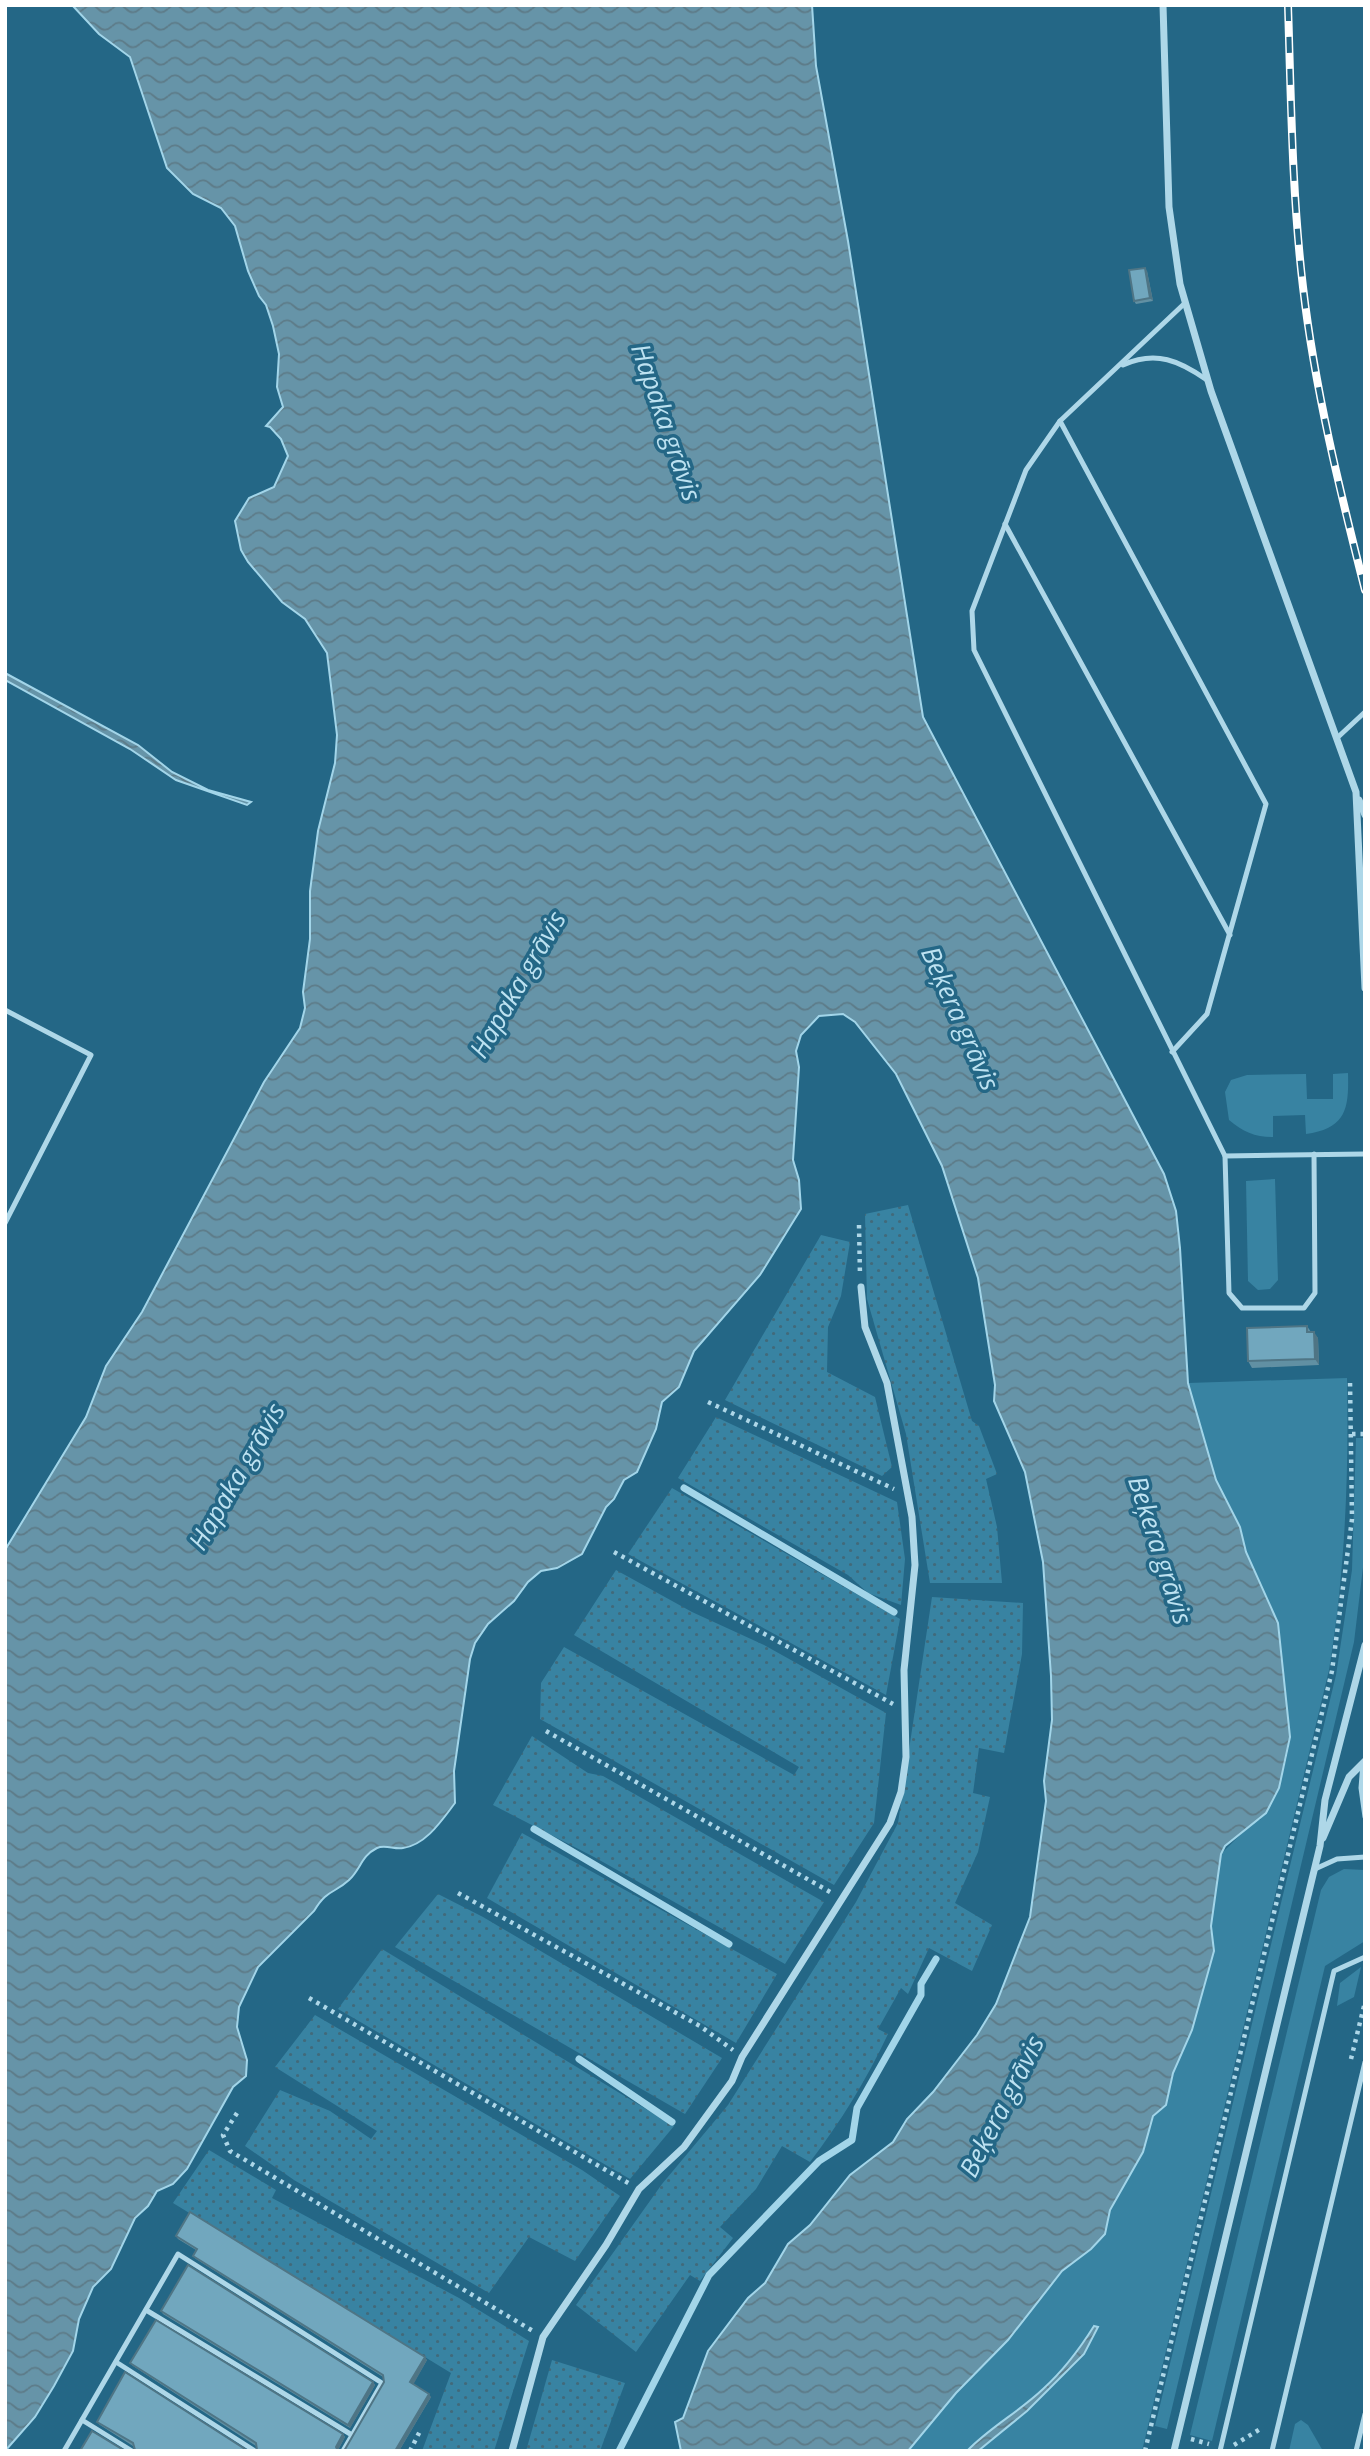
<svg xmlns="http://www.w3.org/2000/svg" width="1370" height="2456" viewBox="0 0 1370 2456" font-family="'Open Sans',sans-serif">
  <defs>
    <pattern id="garden-dots" width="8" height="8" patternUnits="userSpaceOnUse" patternTransform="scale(1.75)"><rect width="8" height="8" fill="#3883a2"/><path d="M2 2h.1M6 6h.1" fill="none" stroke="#416a7b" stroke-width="1.8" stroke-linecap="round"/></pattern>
    <pattern id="water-waves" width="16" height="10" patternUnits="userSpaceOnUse" patternTransform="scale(1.75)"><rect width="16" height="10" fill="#6694a8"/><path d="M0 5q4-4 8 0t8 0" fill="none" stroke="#5d7b88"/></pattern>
  </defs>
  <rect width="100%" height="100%" fill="#246786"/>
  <!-- grass -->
  <g fill="#3883a2">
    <path d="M1348,1073C1349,1109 1346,1128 1306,1134L1305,1115L1273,1116V1137C1255,1137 1243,1132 1229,1120L1225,1092L1231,1080L1247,1075L1306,1074L1307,1099H1333V1074Z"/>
    <path d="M1275,1179L1278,1280L1270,1289L1258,1290L1248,1281L1246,1181Z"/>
    <path d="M1347,1378C1349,1477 1345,1572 1329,1670L1142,2451H908L956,2393L1008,2340L1062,2271L1091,2249L1105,2234L1110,2210L1143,2152L1153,2116L1166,2105L1173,2073L1192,2030L1214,1951L1211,1926L1221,1854L1255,1820H1260C1276,1794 1287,1768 1290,1737L1240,1527L1216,1480L1188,1383Z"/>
    <path d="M1356,1438H1365V1551L1354,1642L1167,2429L1155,2426L1336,1675L1352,1570Z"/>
    <path d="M1344,1869L1365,1870V1941L1325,1966L1212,2441L1190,2435L1321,1890L1329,1877Z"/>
    <path d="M1361,1967L1354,1997L1337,2006L1340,1983Z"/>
    <path d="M1301,2420L1308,2425L1323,2451H1289L1295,2424Z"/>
  </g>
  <!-- garden -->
  <g fill="url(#garden-dots)">
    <path d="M908,1205L972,1421L979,1426L997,1474L986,1479L997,1527L1002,1583H930L906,1434L867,1299L865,1214Z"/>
    <path d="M821,1235L850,1242L841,1296L828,1327L827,1372L875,1397L892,1467L882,1476L725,1400Z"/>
    <path d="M716,1417L897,1502L905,1559L901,1605L868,1593L848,1575L678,1478Z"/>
    <path d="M672,1488L900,1619L886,1695L628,1554Z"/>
    <path d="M616,1570L692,1612L764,1645L886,1713L874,1823L834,1885L540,1719L541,1683L564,1647L794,1775L799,1767L574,1635Z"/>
    <path d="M932,1597L1023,1603L1022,1654L1004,1753L979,1748L973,1793L990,1797L978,1852L955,1903L992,1925L972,1971L929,1948L908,1994L901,1988L878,2029L888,2034C866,2081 841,2121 810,2162L782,2146L756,2189L720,2227L733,2238L700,2281L690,2275L636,2352L576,2305L662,2184L728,2105L856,1902L898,1823Z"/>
    <path d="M532,1736L588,1773L603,1776L824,1902L785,1964L594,1857L493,1805Z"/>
    <path d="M522,1833L777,1974L736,2043L487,1898Z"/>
    <path d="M438,1894L483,1917L722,2058L685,2114L395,1947Z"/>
    <path d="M382,1949L674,2126L630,2179L338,2009Z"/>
    <path d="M315,2015L582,2170L620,2196L575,2261L529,2237L489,2293L294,2180L245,2146L280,2090L330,2111L371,2139L377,2131L275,2067Z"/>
    <path d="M209,2150L276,2190L272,2198L459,2298L529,2341L494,2451H422L451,2373L173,2203Z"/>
    <path d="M552,2360L625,2383L600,2451H526Z"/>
  </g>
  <!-- water -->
  <g fill="url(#water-waves)" stroke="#a2d5e9" stroke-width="2">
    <path d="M72,5H812L816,66L848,241L923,717L1164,1174L1176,1211L1180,1248L1188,1383L1216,1480L1240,1527L1246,1552L1278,1623L1290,1737L1279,1788L1266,1813L1225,1846L1221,1854L1211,1926L1214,1951L1192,2030L1173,2073L1166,2105L1153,2116L1143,2152L1110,2210L1105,2234L1091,2249L1062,2271L1008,2340L956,2393L908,2451H681L675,2422L683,2418L708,2351L748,2298L765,2283L788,2244L810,2225L850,2175L893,2142L907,2119L933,2092L977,2035L996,2004L1030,1917L1046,1801L1044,1781L1052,1720L1051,1676L1043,1562L1025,1472L994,1401L995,1385L978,1278L942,1166L896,1074L855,1022L843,1014L819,1016L801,1035L796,1051L799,1067L793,1160L799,1180L801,1209L760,1275L694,1351L679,1387L662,1402L656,1429L637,1472L624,1480L614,1499L606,1507L582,1554L557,1568L541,1571L528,1582L514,1601L488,1624L475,1643L470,1659L454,1771L455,1803C442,1820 426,1845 403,1848C395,1850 385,1844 377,1848C361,1856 361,1869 349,1880C334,1894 327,1889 314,1911L258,1967L239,2007L237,2027L247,2060L246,2076L233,2087L187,2169L173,2184L157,2191L148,2206L135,2218L111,2269L93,2287L79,2319L73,2351L54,2386L35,2417L5,2451V1550L86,1417L106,1366L142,1312L264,1082L300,1028L305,1008L303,992L310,939V891L318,831L335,763L337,735L327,653L305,619L282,602L248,562L241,550L235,521L249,498L274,487L288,456L281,439L270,427L266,426L283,407L277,387L279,354L273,326L266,305L259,296L248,271L235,226L221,208L193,194L167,168L130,57L99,34Z"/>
    <path d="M5,673L138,745L172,772L208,790L251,802L247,805L176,780L130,749L5,680Z"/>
    <path d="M1094,2326L1098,2327L1084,2354L1027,2411L978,2451H967C990,2427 1019,2412 1043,2389C1064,2370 1079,2350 1094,2326Z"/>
  </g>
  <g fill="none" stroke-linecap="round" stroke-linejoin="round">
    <!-- stream -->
    <g stroke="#a2d5e9" stroke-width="7">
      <path d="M684,1488L894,1612"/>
      <path d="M534,1829L729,1944"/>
      <path d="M579,2059L672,2122"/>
      <path d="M619,2451L709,2275L819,2161L852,2140L857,2108L921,1995V1984L936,1959"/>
    </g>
    <!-- path -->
    <g stroke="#aed7e8" stroke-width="4.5" stroke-dasharray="3.5 5" stroke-linecap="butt">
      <path d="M859,1225L860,1276"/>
      <path d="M708,1402L894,1489"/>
      <path d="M1352,1434H1365"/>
      <path d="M614,1552L893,1704"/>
      <path d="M546,1731L832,1893"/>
      <path d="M458,1893L700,2026L733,2050"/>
      <path d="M309,1998L630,2184"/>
      <path d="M1351,2059L1365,2002"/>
      <path d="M237,2113L223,2135L230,2151L533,2331"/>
      <path d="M1191,2439L1209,2444"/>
      <path d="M1234,2445L1262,2428"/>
      <path d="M410,2451L421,2429"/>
      <path d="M1145,2451L1332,1671L1352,1519L1350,1380"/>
    </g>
    <!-- service -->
    <g stroke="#aed7e8" stroke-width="5">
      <path d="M1185,303L1060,421L1026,470L972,611L974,650L1225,1156L1365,1154"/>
      <path d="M1123,365C1156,350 1180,361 1207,380"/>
      <path d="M1060,421L1266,804L1207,1014L1172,1052"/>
      <path d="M1005,524L1230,935"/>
      <path d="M1337,738L1365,712"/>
      <path d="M5,1010L91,1055L5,1223"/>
      <path d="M1225,1156L1229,1293L1242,1308H1304L1315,1293L1314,1154"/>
      <path d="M1363,1763L1361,1788L1365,1817"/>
      <path d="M1315,1869L1337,1859L1365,1857"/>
      <path d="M146,2310L352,2435"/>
      <path d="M116,2362L255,2451"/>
      <path d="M82,2420L132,2451"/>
      <path d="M64,2451L178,2254L382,2383L343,2451"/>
      <path d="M1220,2451L1334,1971L1365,1957"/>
      <path d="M1272,2451L1365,2062"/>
      <path d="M1356,2451L1365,2414"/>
    </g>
    <!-- minor -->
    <g stroke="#aed7e8" stroke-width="7">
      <path d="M1163,5L1169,207L1180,284L1211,391L1356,792L1365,988"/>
      <path d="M1359,800L1365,815"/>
      <path d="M1323,1838L1349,1777L1365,1761"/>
      <path d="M512,2451L543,2337L606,2245L639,2189L684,2147L732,2081L742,2057L890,1823L901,1792L906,1757L904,1670L915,1565L912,1517L887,1383L865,1327L861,1287"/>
      <path d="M1174,2451L1320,1846L1325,1800L1365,1645"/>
    </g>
    <defs>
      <path id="rail" d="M1288,5C1291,99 1292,194 1303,287C1315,390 1340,491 1365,590"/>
    </defs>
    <!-- rail casing -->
    <use href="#rail" stroke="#fff" stroke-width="8"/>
    <!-- rail -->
    <use href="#rail" stroke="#246786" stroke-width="5" stroke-dasharray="16" stroke-linecap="butt"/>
  </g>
  <!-- wall -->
  <g fill="#6190a3">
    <path d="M1147,271L1153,301L1136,304L1134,301Z"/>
    <path d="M1307,1326L1311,1332L1318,1338L1319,1365L1252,1368L1248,1361Z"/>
    <path d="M176,2236L427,2360L413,2384L431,2397L399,2451H344L384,2382L383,2377L196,2259L193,2256L196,2250L178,2239Z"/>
    <path d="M161,2311L373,2382L375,2385L350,2428L163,2314Z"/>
    <path d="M130,2363L343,2434L345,2437L338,2450H257L256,2446L133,2366Z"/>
    <path d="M97,2422L248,2451L135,2450L133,2446L100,2425Z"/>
  </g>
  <!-- shaded-wall -->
  <g fill="#4f7585">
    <path d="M1145,268L1147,271L1153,301L1150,298Z"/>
    <path d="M1314,1332L1318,1338L1319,1365L1315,1359Z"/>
    <path d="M425,2357L427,2360L413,2385L410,2382Z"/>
    <path d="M373,2382L375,2385L350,2428L348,2425Z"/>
    <path d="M429,2394L431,2397L399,2451H395Z"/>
    <path d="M343,2434L345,2437L338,2450L336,2447Z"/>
  </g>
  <!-- building -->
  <g fill="#71a7be" stroke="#4f7585" stroke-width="2">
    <path d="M1145,268L1150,298L1134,301L1129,270Z"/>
    <path d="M1307,1326V1332H1314L1315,1359L1248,1361L1247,1328Z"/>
    <path d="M190,2212L425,2357L410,2382L429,2394L395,2451H344L384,2382L383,2375L193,2256L197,2249L176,2236Z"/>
    <path d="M188,2265L373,2382L348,2425L161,2311Z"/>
    <path d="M156,2320L343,2434L336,2447L338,2451H255L257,2450L256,2443L130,2363Z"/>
    <path d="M125,2372L248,2451H132L135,2450L133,2443L97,2422Z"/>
    <path d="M92,2431L125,2451H80Z"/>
  </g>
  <g text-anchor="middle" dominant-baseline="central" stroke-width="7" stroke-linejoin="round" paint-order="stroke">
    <!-- water labels -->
    <g font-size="26" font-style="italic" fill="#bde2f1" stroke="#246786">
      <text transform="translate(667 422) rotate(71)">Hapaka grāvis</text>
      <text transform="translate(517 984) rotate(-60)">Hapaka grāvis</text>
      <text transform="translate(961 1018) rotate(66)">Beķera grāvis</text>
      <text transform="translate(236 1476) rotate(-60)">Hapaka grāvis</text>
      <text transform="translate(1161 1550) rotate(72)">Beķera grāvis</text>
      <text transform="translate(1001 2106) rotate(-63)">Beķera grāvis</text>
    </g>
  </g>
  <!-- border -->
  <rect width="1370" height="2456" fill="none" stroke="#ffffff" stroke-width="14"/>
</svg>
